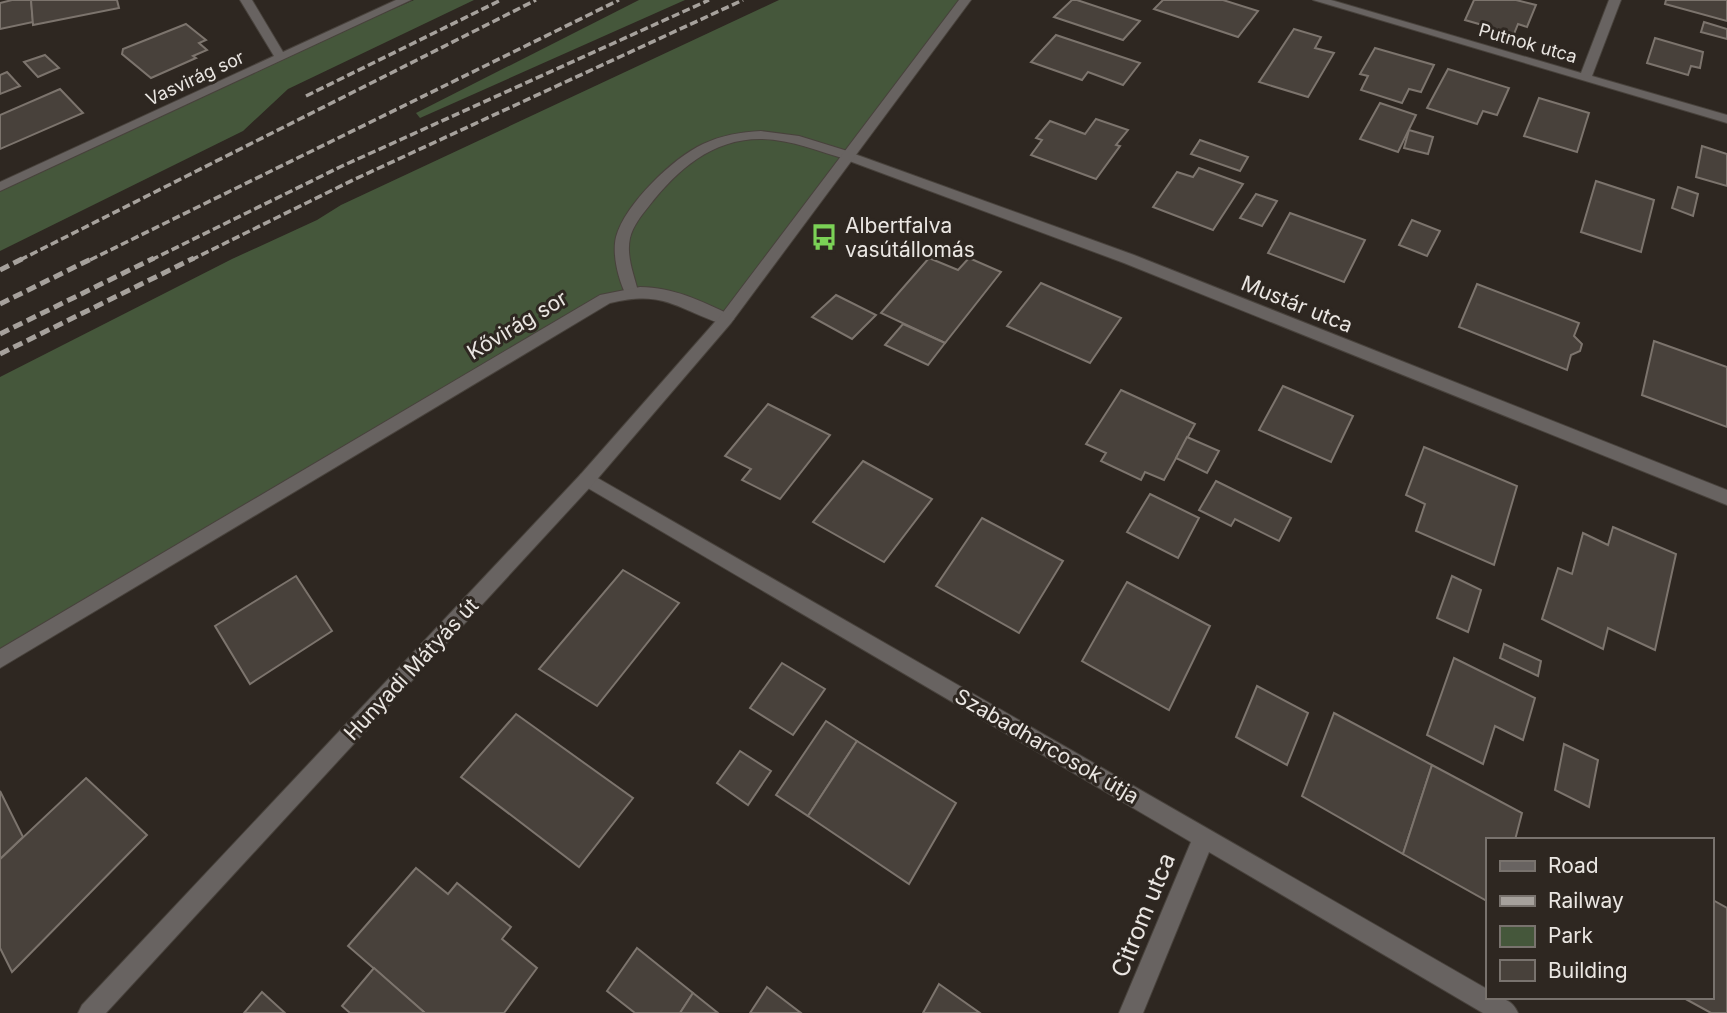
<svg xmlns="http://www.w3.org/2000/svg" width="1727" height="1013" viewBox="0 0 1727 1013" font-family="Inter,sans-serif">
  <rect width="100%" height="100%" fill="#2e2721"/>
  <!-- green -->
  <g fill="#45573b">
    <path d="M414,0H474L288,89L243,131L0,251V187L281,58Z"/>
    <path d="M639,0H685L420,118L416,113Z"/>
    <path d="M779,0H965L726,319L664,292L605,299L0,659V377L232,259L317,220L341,205Z"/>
  </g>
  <!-- building -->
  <g fill="#48413b" stroke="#7c746d" stroke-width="2">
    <path d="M12,0H31L33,22L0,29V3Z"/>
    <path d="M31,0H117L119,8L33,25Z"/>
    <path d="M1072,0H1077L1140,21L1123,40L1054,17Z"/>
    <path d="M1163,0H1223L1258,11L1238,37L1154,9Z"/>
    <path d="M1474,0H1516L1536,5L1527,27L1518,24L1514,34L1465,20Z"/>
    <path d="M1666,0H1727V21L1665,4Z"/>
    <path d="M1704,22L1727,29V39L1701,32Z"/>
    <path d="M186,24L206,40L199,43L207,50L193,56L196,58L151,78L122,54L123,49Z"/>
    <path d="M1294,29L1321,37L1315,48L1334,53L1308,97L1259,82Z"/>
    <path d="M1056,35L1140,63L1123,85L1088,72L1082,80L1031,62Z"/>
    <path d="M1655,38L1703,52L1700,68L1691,66L1688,75L1647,63Z"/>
    <path d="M1375,48L1434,65L1421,92L1409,89L1402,103L1361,90L1368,76L1360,74Z"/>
    <path d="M45,55L59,68L38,77L24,62Z"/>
    <path d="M1448,69L1509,88L1497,115L1483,111L1477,124L1427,108Z"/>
    <path d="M7,72L20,86L0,94V75Z"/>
    <path d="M60,89L83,113L0,149V115Z"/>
    <path d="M1539,98L1589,113L1577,152L1524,136Z"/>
    <path d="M1380,103L1416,115L1398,152L1360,139Z"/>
    <path d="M1096,119L1128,130L1116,145L1120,146L1096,179L1031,155L1042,140L1036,138L1050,121L1085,134Z"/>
    <path d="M1409,130L1433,137L1428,154L1404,148Z"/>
    <path d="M1200,140L1248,157L1240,171L1191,154Z"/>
    <path d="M1702,146L1727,154V186L1696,177Z"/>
    <path d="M1199,168L1243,184L1213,230L1153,207L1177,172L1193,177Z"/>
    <path d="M1596,181L1654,200L1641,252L1581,232Z"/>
    <path d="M1678,187L1698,194L1693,216L1672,208Z"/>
    <path d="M1256,194L1277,201L1262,226L1240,218Z"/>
    <path d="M1290,213L1365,240L1344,282L1268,253Z"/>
    <path d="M1412,220L1440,231L1427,256L1399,245Z"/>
    <path d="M929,258L958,270L969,258L1001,272L945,343L881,313Z"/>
    <path d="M1041,283L1121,318L1090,363L1007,326Z"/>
    <path d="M1477,284L1579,323L1574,336L1582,344L1580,351L1571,355L1567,370L1459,327Z"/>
    <path d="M836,295L876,315L852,339L812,317Z"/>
    <path d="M903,324L945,343L928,365L885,345Z"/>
    <path d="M1654,341L1727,367V427L1642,395Z"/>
    <path d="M1283,386L1353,416L1331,462L1259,430Z"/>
    <path d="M1121,390L1195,424L1164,480L1145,472L1141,480L1101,461L1106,453L1086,444Z"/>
    <path d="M768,404L830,435L780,499L742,480L751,469L725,456Z"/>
    <path d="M1187,437L1219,451L1207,473L1176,458Z"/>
    <path d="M1424,447L1517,486L1494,565L1416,531L1425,504L1406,495Z"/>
    <path d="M863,461L932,499L884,562L813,522Z"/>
    <path d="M1216,481L1291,518L1279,541L1235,519L1231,526L1199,510Z"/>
    <path d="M1150,494L1199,518L1178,558L1127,532Z"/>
    <path d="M982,518L1063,561L1019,633L936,586Z"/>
    <path d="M1613,527L1676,554L1655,650L1608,628L1603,649L1542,619L1558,568L1572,574L1583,533L1608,545Z"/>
    <path d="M623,570L679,603L597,706L539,669Z"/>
    <path d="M296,576L332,631L250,684L215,626Z"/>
    <path d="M1452,576L1481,590L1468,632L1437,618Z"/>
    <path d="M1127,582L1210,626L1169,710L1082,661Z"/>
    <path d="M1504,644L1541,661L1538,676L1500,658Z"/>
    <path d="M1454,658L1535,698L1523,740L1495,726L1483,764L1427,735Z"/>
    <path d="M782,663L825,689L793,735L750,708Z"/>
    <path d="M1257,686L1308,713L1287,765L1236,737Z"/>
    <path d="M1334,713L1432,765L1403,854L1302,796Z"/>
    <path d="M516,714L633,798L579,867L461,777Z"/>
    <path d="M826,721L857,741L808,816L776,795Z"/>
    <path d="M857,741L956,803L909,884L808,816Z"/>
    <path d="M1564,744L1598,760L1589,807L1555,790Z"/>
    <path d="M740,751L771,771L748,805L717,783Z"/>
    <path d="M1432,765L1522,813L1515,840H1487V901L1403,854Z"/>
    <path d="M86,778L147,835L12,972L0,948V859Z"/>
    <path d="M0,791L23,837L0,859Z"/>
    <path d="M416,868L448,894L457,883L511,927L502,939L537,968L504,1013H425L348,946Z"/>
    <path d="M1711,899L1727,908V1013H1711L1682,997H1711Z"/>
    <path d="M637,948L693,993L680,1013H635L607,991Z"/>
    <path d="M374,968L425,1013H350L342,1006Z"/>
    <path d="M939,984L980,1013H923Z"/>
    <path d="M767,987L801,1013H750Z"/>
    <path d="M262,992L285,1013H244Z"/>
    <path d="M693,993L718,1013H680Z"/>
  </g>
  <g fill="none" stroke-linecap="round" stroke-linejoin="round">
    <defs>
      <path id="service" d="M761,131L799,136L854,153L856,156L849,160C819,152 791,139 760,139C712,139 677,170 649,206C641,216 633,226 630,238C626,256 634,275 638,291L631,296L626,295C618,279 612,254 616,237C625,204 673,158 703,144C722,135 741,132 761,131Z"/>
      <g id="minor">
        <path d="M240,0H252L283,52L396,0H411L0,191V182L274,56Z"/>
        <path d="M1313,0H1331L1581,73L1609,0H1621L1592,76L1727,115V123Z"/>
        <path d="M849,152L1134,255L1727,490V505L1124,263L844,159L842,156Z"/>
        <path d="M640,287C673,287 701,301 731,315L734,319L726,325C677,310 666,289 610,303L0,668V649L600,295Z"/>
        <path d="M587,472L1487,989V997C1501,997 1512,999 1518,1013H1483L1209,852L1143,1013H1119L1191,842L581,484L578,479L581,474Z"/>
      </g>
      <path id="tertiary" d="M959,0H971L731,323L593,484L106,1013H78L82,1005L581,474L721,315Z"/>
    </defs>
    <!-- service casing -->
    <use href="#service" stroke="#48423c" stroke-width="2"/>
    <!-- minor casing -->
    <use href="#minor" stroke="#48423c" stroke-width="2"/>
    <!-- tertiary casing -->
    <use href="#tertiary" stroke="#48423c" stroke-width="2"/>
    <!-- service -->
    <use href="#service" fill="#686361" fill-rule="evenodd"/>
    <!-- minor -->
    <use href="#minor" fill="#686361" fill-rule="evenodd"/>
    <!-- tertiary -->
    <use href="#tertiary" fill="#686361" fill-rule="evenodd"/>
    <!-- rail-far1 -->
    <g stroke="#a6a19c" stroke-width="3.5" stroke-dasharray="8 3.5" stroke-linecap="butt">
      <path d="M306,96L501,0"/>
      <path d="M20,260L536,0"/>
      <path d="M90,260L619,0"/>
      <path d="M151,260L340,167L709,0"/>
      <path d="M191,260L353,180L743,0"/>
    </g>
    <!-- rail -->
    <g stroke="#a6a19c" stroke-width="5" stroke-dasharray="10 5" stroke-linecap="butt">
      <path d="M0,270L24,258"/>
      <path d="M0,304L93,258"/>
      <path d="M0,334L154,258"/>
      <path d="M0,354L194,258"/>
    </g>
  </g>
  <!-- icons -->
  <defs>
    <symbol id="bus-bare" viewBox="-9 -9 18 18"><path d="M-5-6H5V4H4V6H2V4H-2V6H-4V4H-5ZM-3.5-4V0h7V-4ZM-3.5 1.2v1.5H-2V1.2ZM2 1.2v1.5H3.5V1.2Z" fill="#7bd156" stroke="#2e2721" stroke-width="2.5" paint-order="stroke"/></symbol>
  </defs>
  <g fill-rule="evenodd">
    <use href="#bus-bare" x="805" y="218" width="38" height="38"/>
  </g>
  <g text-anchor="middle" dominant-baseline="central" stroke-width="6" stroke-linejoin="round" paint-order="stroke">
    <!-- far-street labels -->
    <g font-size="18" fill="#eae6e2" stroke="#2e2721">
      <text transform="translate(1528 43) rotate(16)">Putnok utca</text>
      <text transform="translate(195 78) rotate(-25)">Vasvirág sor</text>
    </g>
    <!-- poi labels -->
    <g font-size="21" fill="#eae6e2" stroke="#2e2721" text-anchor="start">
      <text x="845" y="225">Albertfalva<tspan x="845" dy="24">vasútállomás</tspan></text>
    </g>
    <!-- street labels -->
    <g font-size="21" fill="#eae6e2" stroke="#2e2721">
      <text transform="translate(1297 304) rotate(22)">Mustár utca</text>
      <text transform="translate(517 325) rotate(-31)">Kővirág sor</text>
      <text transform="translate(411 669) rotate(-47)">Hunyadi Mátyás út</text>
      <text transform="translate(1047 746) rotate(30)">Szabadharcosok útja</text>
    </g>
    <!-- near-street labels -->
    <g font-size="24" fill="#eae6e2" stroke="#2e2721">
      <text transform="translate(1143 915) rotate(-68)">Citrom utca</text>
    </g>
  </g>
  <!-- legend -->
  <rect x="1486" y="838" width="228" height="161" fill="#2e2721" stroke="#79736e" stroke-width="2"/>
  <rect x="1500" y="861" width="35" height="10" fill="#686361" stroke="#79736e" stroke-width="2"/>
  <text x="1548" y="873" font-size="21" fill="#eae6e2">Road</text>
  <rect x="1500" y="896" width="35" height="10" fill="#a6a19c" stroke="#79736e" stroke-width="2"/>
  <text x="1548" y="908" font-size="21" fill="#eae6e2">Railway</text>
  <rect x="1500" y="926" width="35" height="21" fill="#45573b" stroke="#79736e" stroke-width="2"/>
  <text x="1548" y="943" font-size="21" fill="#eae6e2">Park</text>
  <rect x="1500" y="960" width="35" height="21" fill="#48413b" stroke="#79736e" stroke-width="2"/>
  <text x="1548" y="978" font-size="21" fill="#eae6e2">Building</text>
</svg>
